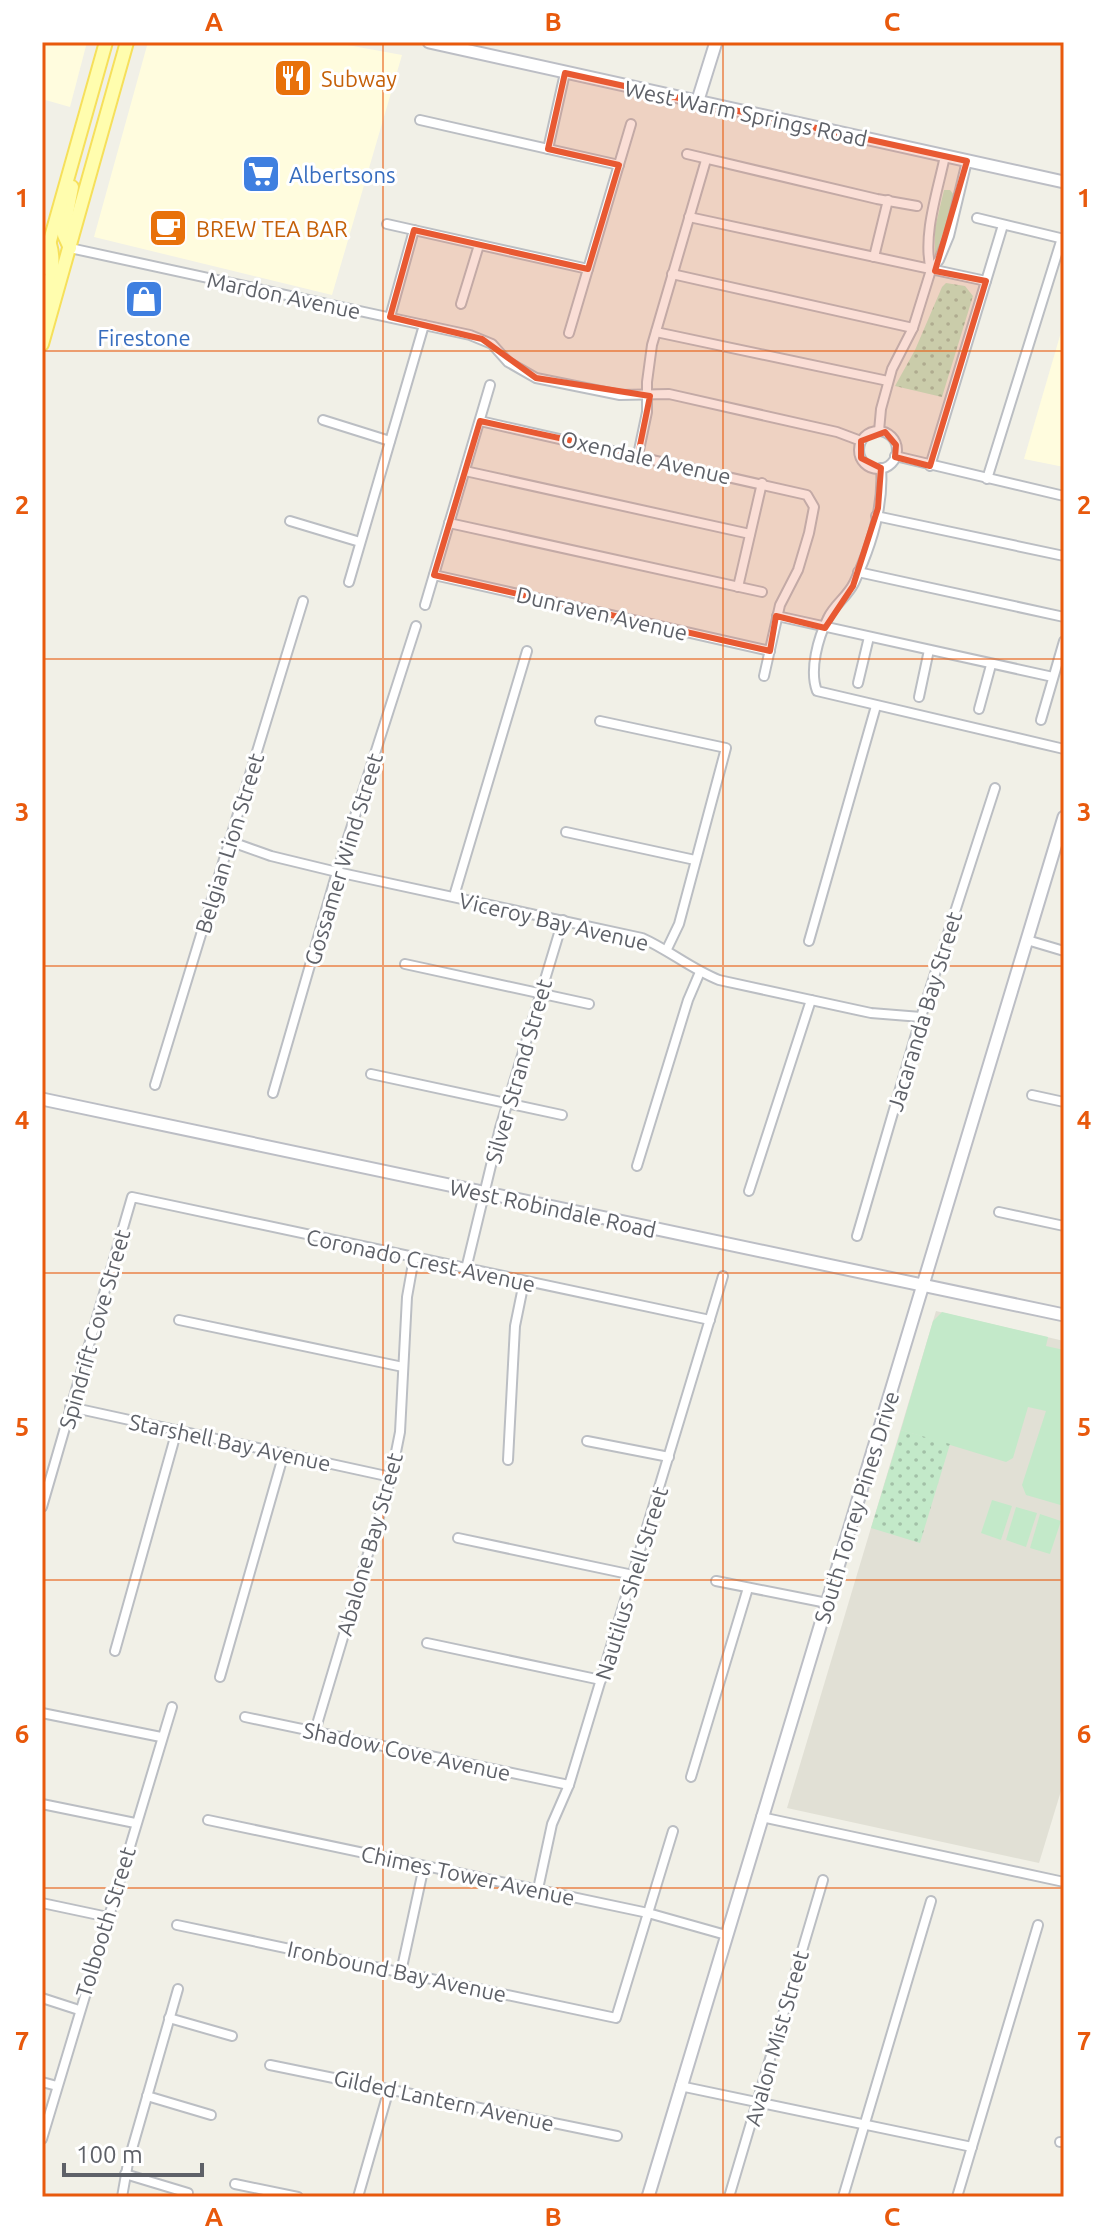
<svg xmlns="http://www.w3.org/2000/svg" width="1106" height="2239" viewBox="0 0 1106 2239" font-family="Ubuntu,sans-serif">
  <defs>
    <pattern id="park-dots" width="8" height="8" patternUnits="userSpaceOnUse" patternTransform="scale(2)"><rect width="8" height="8" fill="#c3e9c9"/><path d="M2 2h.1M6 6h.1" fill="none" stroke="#a2c0a7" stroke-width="1.8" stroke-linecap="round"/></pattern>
  </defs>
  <rect width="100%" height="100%" fill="#f1f0e7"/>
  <!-- commercial -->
  <g fill="#fffcde">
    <path d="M42,42H87L70,107L42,99Z"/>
    <path d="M148,42H331L402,55L332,295L94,237Z"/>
    <path d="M1064,322V467L1024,459Z"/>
  </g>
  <!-- education -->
  <path fill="#e1e0d5" d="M936,1311L1064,1341V1781L1039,1863L787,1808Z"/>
  <!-- green -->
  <g fill="#c3e9c9">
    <path d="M944,190H950L954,195C949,217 942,236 935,257V228Z"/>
    <path d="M942,1312L1048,1337L1046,1346L1064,1350V1506L1026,1495L1022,1485L1046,1411L1028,1407L1013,1458L1006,1462L901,1430L933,1321Z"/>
    <path d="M992,1500L1012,1506L1001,1540L981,1533Z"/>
    <path d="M1016,1507L1037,1513L1026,1547L1006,1540Z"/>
    <path d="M1040,1514L1061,1521L1050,1554L1030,1548Z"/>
  </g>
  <!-- park -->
  <g fill="url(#park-dots)">
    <path d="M946,283L965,286L973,296L942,397L895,386L915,350L942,287Z"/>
    <path d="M901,1430L950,1444L920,1543L871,1528Z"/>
  </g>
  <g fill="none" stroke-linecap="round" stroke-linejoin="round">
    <defs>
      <g id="street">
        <path d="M420,120L619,165"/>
        <path d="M548,149L565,73"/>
        <path d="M687,154L877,199L917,206"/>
        <path d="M689,217L986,281"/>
        <path d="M977,218L1064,239"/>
        <path d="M387,224L588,269"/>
        <path d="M70,248L470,335L492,344L508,362L536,378L620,395L669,394L837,432L861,441"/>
        <path d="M874,257L888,200"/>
        <path d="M931,270C922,236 938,190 945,156"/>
        <path d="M672,274L913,328"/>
        <path d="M461,304L479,245"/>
        <path d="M390,317L414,230"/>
        <path d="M656,332L888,381"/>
        <path d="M569,333L631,124"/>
        <path d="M323,420L390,441"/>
        <path d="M480,421L807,495L814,507L809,533L798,570L780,605L764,676"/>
        <path d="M879,431L881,409L892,369L913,328L931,270L939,260L949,236L967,161"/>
        <circle cx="878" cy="450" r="19"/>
        <path d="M638,455L647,412V382L652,345L706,160"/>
        <path d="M895,456L1064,496"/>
        <path d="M930,466L1003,225"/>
        <path d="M881,468C884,506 870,549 854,583C847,597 834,605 828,618C818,638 809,670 817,691L1064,749"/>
        <path d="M465,471L750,534"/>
        <path d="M987,479L1062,238"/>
        <path d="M876,516L1064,556"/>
        <path d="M290,521L360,542"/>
        <path d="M449,523L762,592"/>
        <path d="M858,572L1064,617"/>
        <path d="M434,575L770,651"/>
        <path d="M349,582L424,325"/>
        <path d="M738,587L762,483"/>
        <path d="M425,605L490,385"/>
        <path d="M777,616L1053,677"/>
        <path d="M858,683L869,637"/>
        <path d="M919,697L929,650"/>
        <path d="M979,709L991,665"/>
        <path d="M1041,720L1064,641"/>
        <path d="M600,721L726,748L679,924L667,949"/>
        <path d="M566,832L695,860"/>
        <path d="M229,841L271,856L337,872L642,938C669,950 691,969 719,980L871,1013L921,1017"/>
        <path d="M454,896L527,651"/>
        <path d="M1027,940L1064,951"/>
        <path d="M809,941L876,706"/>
        <path d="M405,964L589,1004"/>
        <path d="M371,1074L562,1115"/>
        <path d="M155,1085L303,601"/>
        <path d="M273,1093L337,872L416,626"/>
        <path d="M1032,1095L1064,1102"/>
        <path d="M637,1166L688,1000L700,972"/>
        <path d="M749,1191L811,1000"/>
        <path d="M999,1212L1064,1226"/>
        <path d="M857,1236L921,1017L995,788"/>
        <path d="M466,1269L500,1128L563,920"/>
        <path d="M179,1320L403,1367"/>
        <path d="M70,1407L391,1477"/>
        <path d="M587,1441L669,1457"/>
        <path d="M508,1460L515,1326L524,1282"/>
        <path d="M42,1507L132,1197L710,1320"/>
        <path d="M458,1538L633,1575"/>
        <path d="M716,1581L827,1603"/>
        <path d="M427,1643L601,1680"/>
        <path d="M115,1651L177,1430"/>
        <path d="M220,1677L284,1453"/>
        <path d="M42,1713L161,1737"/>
        <path d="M245,1717L569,1785"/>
        <path d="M315,1731L391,1477L400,1432L407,1297L414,1258"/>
        <path d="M691,1777L748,1588"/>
        <path d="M42,1804L135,1823"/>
        <path d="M761,1817L1064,1882"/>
        <path d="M208,1820L648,1913L726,1935"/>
        <path d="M538,1889L552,1824L569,1785L723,1276"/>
        <path d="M42,1903L108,1917"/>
        <path d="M177,1925L616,2018L673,1831"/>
        <path d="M401,1972L424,1866"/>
        <path d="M42,1998L79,2010"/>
        <path d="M169,2018L232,2036"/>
        <path d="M270,2065L617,2136"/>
        <path d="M42,2082L57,2086"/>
        <path d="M680,2086L972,2147"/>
        <path d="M147,2096L211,2115"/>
        <path d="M42,2139L172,1707"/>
        <path d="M1060,2142H1064"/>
        <path d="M125,2174L188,2193"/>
        <path d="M235,2184L298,2197"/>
        <path d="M122,2197L128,2163L178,1989"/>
        <path d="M358,2197L389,2089"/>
        <path d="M729,2197L823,1880"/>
        <path d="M843,2197L931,1901"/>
        <path d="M957,2197L1038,1925"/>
      </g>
      <g id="secondary">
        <path d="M429,42L1064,182"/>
        <path d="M697,103L716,42"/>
        <path d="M42,1099L1064,1315"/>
        <path d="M648,2197L1064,817"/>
      </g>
      <g id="primary">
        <path d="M70,248L64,235V229L72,187"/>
        <path d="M42,269L106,42"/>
        <path d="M45,312C47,289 57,267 50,244"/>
        <path d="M42,344L127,42"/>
      </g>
    </defs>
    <!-- street casing -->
    <use href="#street" stroke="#bbbec3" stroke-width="12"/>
    <!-- secondary casing -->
    <use href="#secondary" stroke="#bcbec5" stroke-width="15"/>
    <!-- primary casing -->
    <use href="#primary" stroke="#f6e05b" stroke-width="16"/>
    <!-- street -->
    <use href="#street" stroke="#fff" stroke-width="8"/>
    <!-- secondary -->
    <use href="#secondary" stroke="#fff" stroke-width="11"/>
    <!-- primary -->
    <use href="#primary" stroke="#fffdae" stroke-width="12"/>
  </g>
  <!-- marked area -->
  <path fill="#e85932" fill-opacity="0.2" stroke="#e85932" stroke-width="6" stroke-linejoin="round" d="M565,73L967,161L935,271L986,281L930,466L895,457L896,445L885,432L861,441V458L881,468L878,508L853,586L825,628L776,616L770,651L434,575L480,421L638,455L650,396L536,378L482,339L390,317L414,230L588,269L619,165L548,149Z"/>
  <!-- grid -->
  <path fill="none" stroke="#e8590c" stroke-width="2" stroke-opacity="0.55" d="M383,42V2197M723,42V2197M42,351H1064M42,659H1064M42,966H1064M42,1273H1064M42,1580H1064M42,1888H1064"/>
  <!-- icons -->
  <defs>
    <symbol id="restaurant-square" viewBox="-11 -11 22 22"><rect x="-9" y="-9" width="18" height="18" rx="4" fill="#e8710a" stroke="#fff"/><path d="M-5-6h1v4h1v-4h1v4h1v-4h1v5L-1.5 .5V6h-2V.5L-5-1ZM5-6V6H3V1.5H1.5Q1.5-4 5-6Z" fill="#fff"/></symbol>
    <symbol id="supermarket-square" viewBox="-11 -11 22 22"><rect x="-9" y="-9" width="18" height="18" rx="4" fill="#3f7fe0" stroke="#fff"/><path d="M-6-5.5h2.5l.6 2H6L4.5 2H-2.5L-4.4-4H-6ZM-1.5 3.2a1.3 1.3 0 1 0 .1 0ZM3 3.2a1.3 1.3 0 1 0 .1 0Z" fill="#fff"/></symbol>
    <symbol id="cafe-square" viewBox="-11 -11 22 22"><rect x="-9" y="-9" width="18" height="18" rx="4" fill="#e8710a" stroke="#fff"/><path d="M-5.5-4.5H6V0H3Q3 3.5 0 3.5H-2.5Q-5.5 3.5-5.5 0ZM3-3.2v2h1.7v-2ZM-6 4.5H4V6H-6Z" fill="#fff"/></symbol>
    <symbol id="shop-square" viewBox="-11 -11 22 22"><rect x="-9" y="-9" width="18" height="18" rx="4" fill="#3f7fe0" stroke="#fff"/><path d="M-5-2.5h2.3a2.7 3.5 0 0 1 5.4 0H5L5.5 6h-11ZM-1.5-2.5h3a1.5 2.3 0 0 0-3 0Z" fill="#fff"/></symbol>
  </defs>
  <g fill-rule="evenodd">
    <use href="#restaurant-square" x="271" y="56" width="44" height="44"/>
    <use href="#supermarket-square" x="239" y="152" width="44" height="44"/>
    <use href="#cafe-square" x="146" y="206" width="44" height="44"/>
    <use href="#shop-square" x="122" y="277" width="44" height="44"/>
  </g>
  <g text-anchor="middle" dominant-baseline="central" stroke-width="6" stroke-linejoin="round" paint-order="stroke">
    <!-- food labels -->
    <g font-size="22" fill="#c56008" stroke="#fff" text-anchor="start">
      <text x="321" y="78">Subway</text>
      <text x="196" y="228">BREW TEA BAR</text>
    </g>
    <!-- street labels -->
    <g font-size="22" fill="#5e6168" stroke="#fff">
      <text transform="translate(746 113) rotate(12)">West Warm Springs Road</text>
      <text transform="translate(284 295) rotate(12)">Mardon Avenue</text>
      <text transform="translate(646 457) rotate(13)">Oxendale Avenue</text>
      <text transform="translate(602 613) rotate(13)">Dunraven Avenue</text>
      <text transform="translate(229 843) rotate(-73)">Belgian Lion Street</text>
      <text transform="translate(343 859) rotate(-73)">Gossamer Wind Street</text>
      <text transform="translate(554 921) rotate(13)">Viceroy Bay Avenue</text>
      <text transform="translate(924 1011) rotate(-73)">Jacaranda Bay Street</text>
      <text transform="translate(518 1071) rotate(-74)">Silver Strand Street</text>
      <text transform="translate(553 1208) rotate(12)">West Robindale Road</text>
      <text transform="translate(421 1260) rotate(12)">Coronado Crest Avenue</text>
      <text transform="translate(94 1329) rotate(-74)">Spindrift Cove Street</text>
      <text transform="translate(230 1442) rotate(12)">Starshell Bay Avenue</text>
      <text transform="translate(856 1507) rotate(-73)">South Torrey Pines Drive</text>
      <text transform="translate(369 1544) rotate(-74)">Abalone Bay Street</text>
      <text transform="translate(631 1583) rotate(-73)">Nautilus Shell Street</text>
      <text transform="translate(407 1751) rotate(12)">Shadow Cove Avenue</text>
      <text transform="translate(468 1875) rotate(12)">Chimes Tower Avenue</text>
      <text transform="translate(105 1922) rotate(-73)">Tolbooth Street</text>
      <text transform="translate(397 1971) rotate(12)">Ironbound Bay Avenue</text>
      <text transform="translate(776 2038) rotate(-74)">Avalon Mist Street</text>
      <text transform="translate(444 2100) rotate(12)">Gilded Lantern Avenue</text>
    </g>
    <!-- shop labels -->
    <g font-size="22" fill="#366cbe" stroke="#fff" text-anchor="start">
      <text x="289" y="174">Albertsons</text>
      <text x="144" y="337" text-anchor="middle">Firestone</text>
    </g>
  </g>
  <!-- border -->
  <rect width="1106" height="2239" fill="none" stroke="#ffffff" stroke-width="88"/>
  <!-- scale -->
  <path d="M64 2163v12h138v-12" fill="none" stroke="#5e6168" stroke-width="4"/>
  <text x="76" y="2163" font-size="24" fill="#5e6168" stroke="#ffffff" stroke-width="6" paint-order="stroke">100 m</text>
  <rect x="44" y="44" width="1018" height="2151" fill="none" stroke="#e8590c" stroke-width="3"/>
  <g font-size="26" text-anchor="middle" font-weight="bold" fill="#e8590c">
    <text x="214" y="31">A</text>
    <text x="553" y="31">B</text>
    <text x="892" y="31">C</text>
    <text x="22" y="207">1</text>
    <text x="1084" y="207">1</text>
    <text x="22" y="514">2</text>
    <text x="1084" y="514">2</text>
    <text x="22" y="821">3</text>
    <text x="1084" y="821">3</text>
    <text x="22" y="1129">4</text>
    <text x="1084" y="1129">4</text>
    <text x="22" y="1436">5</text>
    <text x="1084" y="1436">5</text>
    <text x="22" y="1743">6</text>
    <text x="1084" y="1743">6</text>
    <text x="22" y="2050">7</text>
    <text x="1084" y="2050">7</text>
    <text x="214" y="2226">A</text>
    <text x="553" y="2226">B</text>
    <text x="892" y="2226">C</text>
  </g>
</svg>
